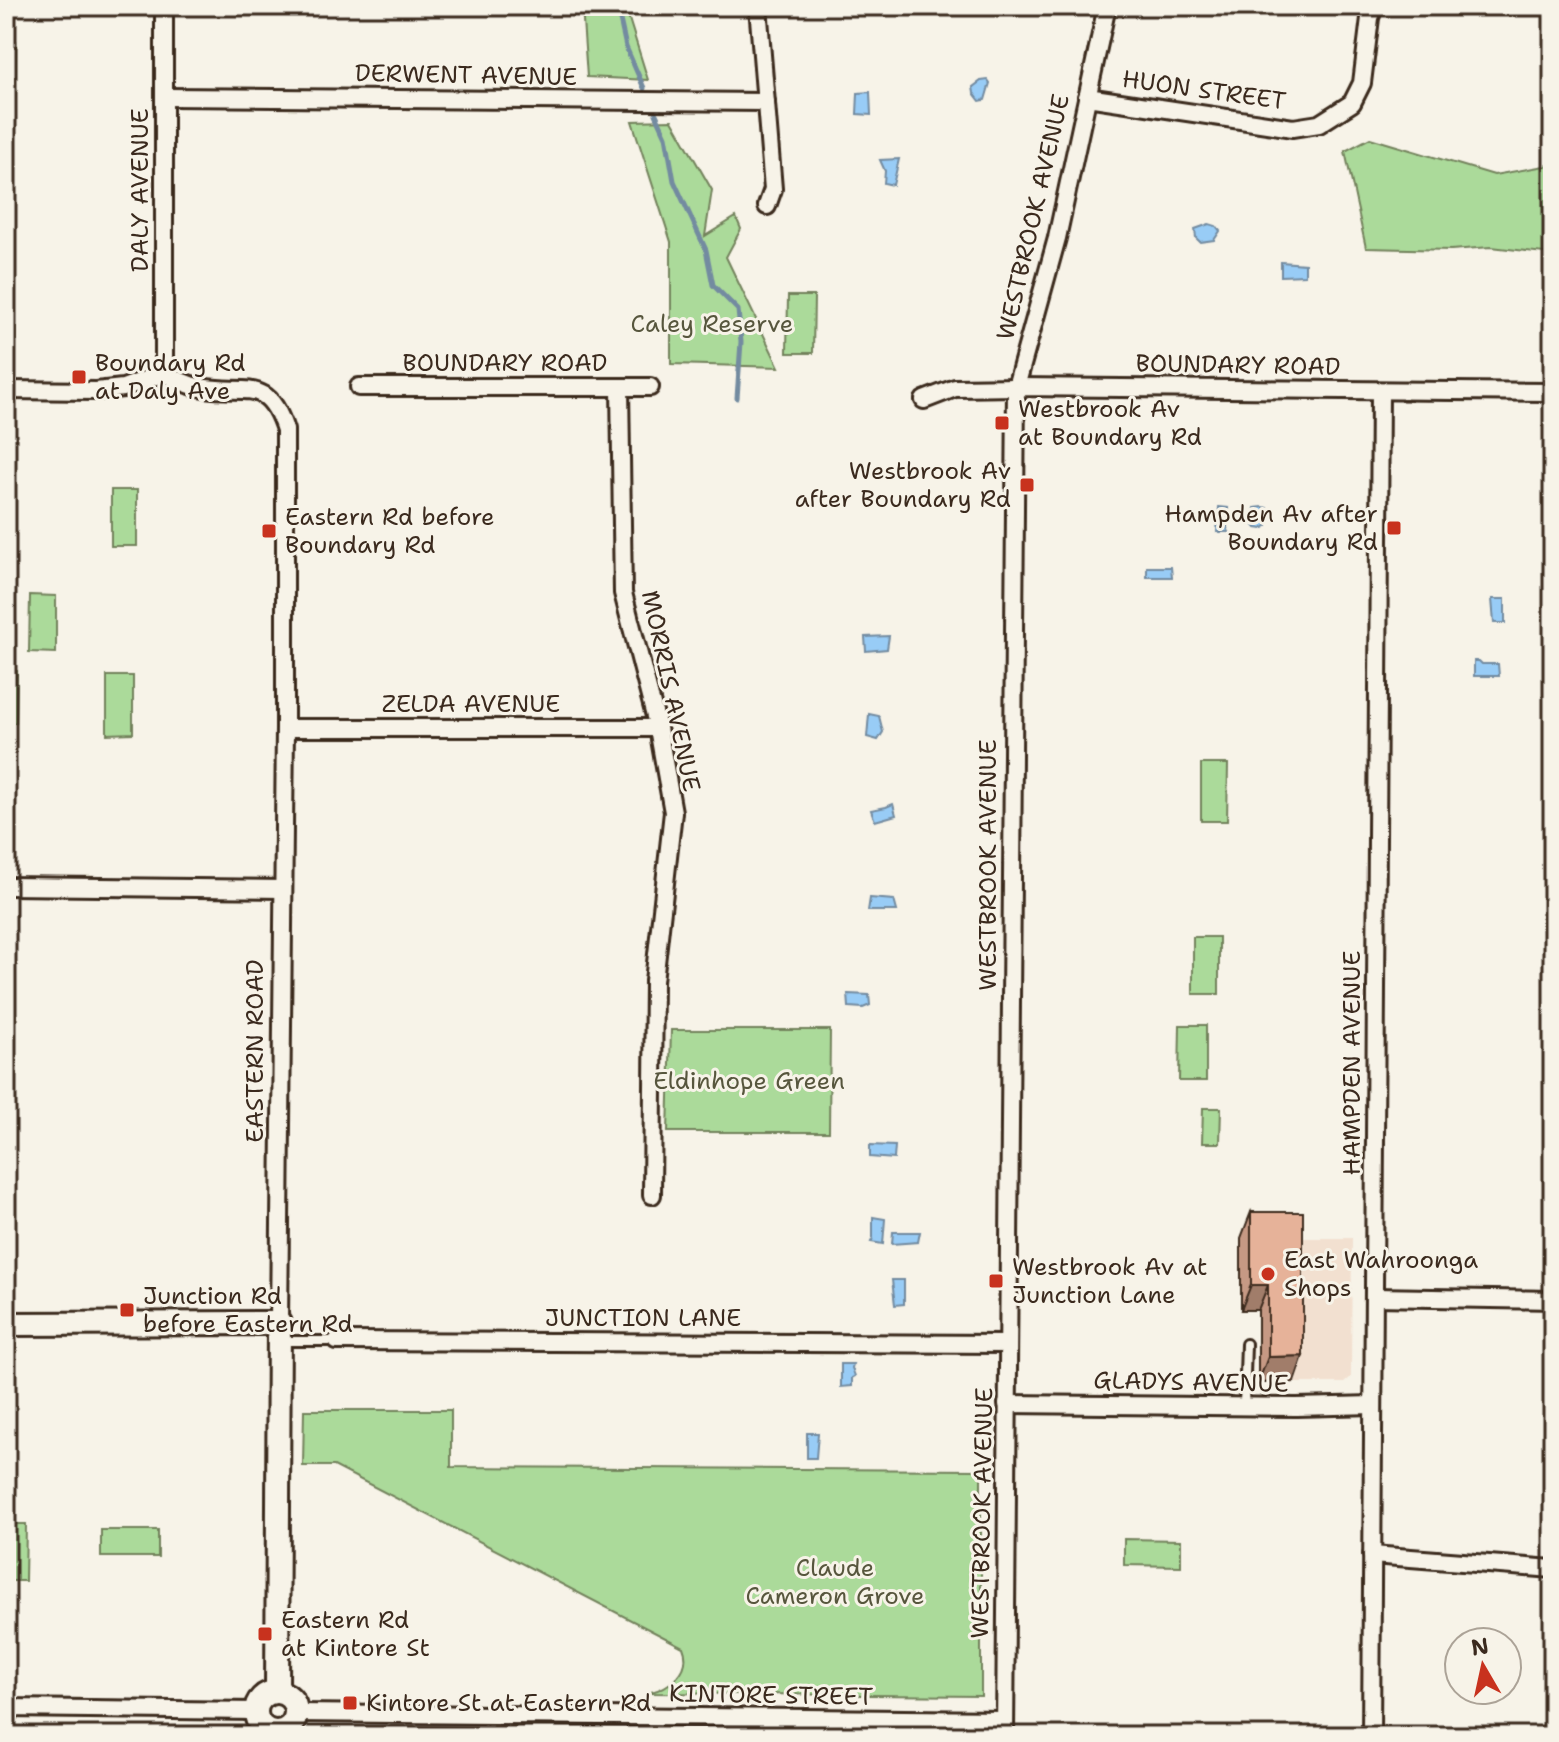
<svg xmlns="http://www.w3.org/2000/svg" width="1559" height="1742" viewBox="0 0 1559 1742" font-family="'Shantell Sans',sans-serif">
  <rect width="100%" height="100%" fill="#f7f3e8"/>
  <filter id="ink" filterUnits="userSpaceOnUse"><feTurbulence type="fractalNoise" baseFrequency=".0125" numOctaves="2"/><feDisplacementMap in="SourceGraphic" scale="16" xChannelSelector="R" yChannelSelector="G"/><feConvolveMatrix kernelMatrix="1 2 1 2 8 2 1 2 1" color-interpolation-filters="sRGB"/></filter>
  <g filter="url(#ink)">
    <!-- built -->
    <path fill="#f2e0d0" d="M1241,1238H1352L1351,1377L1344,1383H1258V1311L1241,1310Z"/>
    <!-- green -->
    <g fill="#abda9a" stroke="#73825c" stroke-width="2">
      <path d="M582,6H625L648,80L587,77Z"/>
      <path d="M6,41H16L15,98H6Z"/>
      <path d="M672,120L712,190L705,236L736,217L741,229L726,257L779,367L671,364V242L632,121Z"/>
      <path d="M1370,138L1494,175L1550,165L1553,159V254L1491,247L1451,250L1366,248L1345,151Z"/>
      <path d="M788,296H814L813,353H787Z"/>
      <rect x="111" y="490" width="26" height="56"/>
      <path d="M30,595L56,596V653L29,652Z"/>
      <path d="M6,671H17L16,723H6Z"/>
      <path d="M107,676H133V733L107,734Z"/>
      <path d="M1201,764H1228L1227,821H1201Z"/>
      <rect x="1193" y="937" width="26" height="57"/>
      <path d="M1180,1025H1206V1081H1179Z"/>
      <path d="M671,1030H830L829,1132H668Z"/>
      <path d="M1203,1108H1221L1220,1143H1202Z"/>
      <path d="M304,1410H451V1467L981,1470V1696L648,1693C669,1688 693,1671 683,1647L334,1466H303Z"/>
      <path d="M6,1524H26L25,1581H6Z"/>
      <rect x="101" y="1530" width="57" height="27"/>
      <path d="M1124,1539L1181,1540V1566L1124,1565Z"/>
    </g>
    <!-- water -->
    <g fill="#98ccf6" stroke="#738ba0" stroke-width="2">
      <path d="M988,80L990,83L985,100L980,101L974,93L973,87L981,81Z"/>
      <path d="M870,92L871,115L857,114L858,93Z"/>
      <path d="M899,159L893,185L884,183L885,171L880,160Z"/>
      <path d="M1209,224L1216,226L1220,231L1214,240L1200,242L1196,238L1195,229Z"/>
      <path d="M1281,262L1305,264V275L1281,276Z"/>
      <path d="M1219,507L1228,508L1227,528L1229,532H1217Z"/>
      <path d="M1263,507L1267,508L1266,519L1267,526L1262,529L1256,528L1253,524L1255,508Z"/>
      <path d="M1147,567H1171L1172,577H1147Z"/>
      <path d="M1492,599H1505V623H1494Z"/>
      <path d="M889,636L887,649L866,651L865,637Z"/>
      <path d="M1474,661H1479L1482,664H1498L1499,676H1474Z"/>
      <path d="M869,714L879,716L883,732L878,740L867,737Z"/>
      <path d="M893,804L896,815L875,821L871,810L886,807Z"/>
      <path d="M870,898L894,900L897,911H868Z"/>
      <path d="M848,994L869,995L870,1005L863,1008L849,1007Z"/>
      <path d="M870,1145L895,1146L894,1159L870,1157Z"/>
      <path d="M873,1217L885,1219L883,1244L871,1242L873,1238Z"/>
      <path d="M893,1232H920L918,1242L892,1244Z"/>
      <path d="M892,1280H904V1304L895,1305Z"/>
      <path d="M841,1364H853L852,1368L855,1376L852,1378V1386L841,1387Z"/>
      <path d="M807,1433H818L816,1458H807Z"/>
    </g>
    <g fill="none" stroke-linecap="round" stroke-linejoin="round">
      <!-- stream -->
      <g stroke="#738ba0" stroke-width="5">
        <path d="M617,6L626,47L644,88"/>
        <path d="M656,114L666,136L674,181L706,250L713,285L738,310L741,342L737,398"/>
      </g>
      <defs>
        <g id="service">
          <path d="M282,1341H336"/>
          <path d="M1244,1406L1246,1344"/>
        </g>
        <g id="minor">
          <path d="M758,6L773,189L767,206"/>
          <path d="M165,97L766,102"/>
          <path d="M1087,97L1293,128L1319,124L1352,103L1362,83L1370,18L1374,6"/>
          <path d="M164,373V6"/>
          <path d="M359,387H650"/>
          <path d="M620,387L623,593L658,728L673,812L654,981L652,1195"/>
          <path d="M6,390L96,391L123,388L164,373C177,380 191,387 205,388C248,394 268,377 285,430V728L279,1323"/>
          <path d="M924,400L955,388L1016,387L1553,392"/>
          <path d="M285,728H658"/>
          <path d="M6,886L282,889"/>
          <path d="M1374,1297L1553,1300"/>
          <path d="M337,1341L1008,1344"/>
          <path d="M1007,1404L1297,1407L1373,1405"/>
          <path d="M1372,1555L1553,1569"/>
          <path d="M6,1708L256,1711"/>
          <path d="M296,1713L1005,1720"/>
          <path d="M1005,1736L1016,387L1057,238L1107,6"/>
          <path d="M1371,1736L1380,391"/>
        </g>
        <g id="secondary">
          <path d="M6,1324L279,1323L277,1692"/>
          <circle cx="276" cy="1712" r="20"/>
        </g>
      </defs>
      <!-- service casing -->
      <use href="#service" stroke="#3b2a1e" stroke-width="14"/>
      <!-- minor casing -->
      <use href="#minor" stroke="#3b2a1e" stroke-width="22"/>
      <!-- secondary casing -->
      <use href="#secondary" stroke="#3b2a1e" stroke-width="28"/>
      <!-- service -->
      <use href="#service" stroke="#f7f3e8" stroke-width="8"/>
      <!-- minor -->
      <use href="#minor" stroke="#f7f3e8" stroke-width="16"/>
      <!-- secondary -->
      <use href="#secondary" stroke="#f7f3e8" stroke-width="22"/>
    </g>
    <!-- wall -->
    <path fill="#c69984" stroke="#3b2a1e" stroke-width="2" d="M1251,1212L1294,1382L1258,1383V1310H1241V1238Z"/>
    <!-- shaded-wall -->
    <g fill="#a17d6b" stroke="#3b2a1e" stroke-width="2">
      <path d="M1251,1285H1268L1258,1310H1241Z"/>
      <path d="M1303,1356L1294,1382L1258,1383L1268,1357Z"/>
    </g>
    <!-- building -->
    <path fill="#e6b299" stroke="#3b2a1e" stroke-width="2" d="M1251,1212H1303V1356L1268,1357V1285H1251Z"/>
  </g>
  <!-- markers -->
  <g fill="#c8321e" stroke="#f7f3e8" stroke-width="3">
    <rect x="71" y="369" width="16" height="16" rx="4"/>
    <rect x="994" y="415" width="16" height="16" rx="4"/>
    <rect x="1019" y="477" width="16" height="16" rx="4"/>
    <rect x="1386" y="520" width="16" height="16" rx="4"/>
    <rect x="261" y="523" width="16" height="16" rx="4"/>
    <circle cx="1268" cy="1274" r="8"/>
    <rect x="988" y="1273" width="16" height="16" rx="4"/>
    <rect x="119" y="1302" width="16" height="16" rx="4"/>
    <rect x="257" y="1626" width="16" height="16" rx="4"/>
    <rect x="342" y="1695" width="16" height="16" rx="4"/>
  </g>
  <g text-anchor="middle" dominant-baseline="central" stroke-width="6" stroke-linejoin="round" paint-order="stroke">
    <!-- street labels -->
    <g font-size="24" fill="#3b2a1e" stroke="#f7f3e8">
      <text transform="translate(466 75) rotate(1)">DERWENT AVENUE</text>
      <text transform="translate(1204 90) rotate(8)">HUON STREET</text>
      <text transform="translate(140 190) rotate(-90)">DALY AVENUE</text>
      <text transform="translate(1033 217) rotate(-77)">WESTBROOK AVENUE</text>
      <text x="505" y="363">BOUNDARY ROAD</text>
      <text transform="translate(1238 365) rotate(1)">BOUNDARY ROAD</text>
      <text transform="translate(671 691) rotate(78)">MORRIS AVENUE</text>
      <text x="471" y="704">ZELDA AVENUE</text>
      <text transform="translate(988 865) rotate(-90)">WESTBROOK AVENUE</text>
      <text transform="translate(255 1051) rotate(-90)">EASTERN ROAD</text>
      <text transform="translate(1352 1063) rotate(-90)">HAMPDEN AVENUE</text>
      <text x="643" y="1318">JUNCTION LANE</text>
      <text transform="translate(1191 1382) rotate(1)">GLADYS AVENUE</text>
      <text transform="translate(982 1513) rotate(-89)">WESTBROOK AVENUE</text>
      <text transform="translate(771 1695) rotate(1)">KINTORE STREET</text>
    </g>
    <!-- park labels -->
    <g font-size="24" fill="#57563d" stroke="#f7f3e8">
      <text x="712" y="324">Caley Reserve</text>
      <text x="749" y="1081">Eldinhope Green</text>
      <text x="835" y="1568">Claude<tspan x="835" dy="28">Cameron Grove</tspan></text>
    </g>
    <!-- poi labels -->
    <g font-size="24" fill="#3b2a1e" stroke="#f7f3e8" text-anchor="start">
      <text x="95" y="363">Boundary Rd<tspan x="95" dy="28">at Daly Ave</tspan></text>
      <text x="1018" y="409">Westbrook Av<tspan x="1018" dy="28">at Boundary Rd</tspan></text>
      <text x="1011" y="471" text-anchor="end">Westbrook Av<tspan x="1011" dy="28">after Boundary Rd</tspan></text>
      <text x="1378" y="514" text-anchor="end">Hampden Av after<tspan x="1378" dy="28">Boundary Rd</tspan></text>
      <text x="285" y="517">Eastern Rd before<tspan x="285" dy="28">Boundary Rd</tspan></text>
      <text x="1284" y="1260">East Wahroonga<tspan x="1284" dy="28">Shops</tspan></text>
      <text x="1012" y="1267">Westbrook Av at<tspan x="1012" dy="28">Junction Lane</tspan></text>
      <text x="143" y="1296">Junction Rd<tspan x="143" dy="28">before Eastern Rd</tspan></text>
      <text x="281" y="1620">Eastern Rd<tspan x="281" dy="28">at Kintore St</tspan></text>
      <text x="366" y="1703">Kintore St at Eastern Rd</text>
    </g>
  </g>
  <!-- margin -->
  <rect width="1559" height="1742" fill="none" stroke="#f7f3e8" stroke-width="32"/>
  <rect x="16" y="16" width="1527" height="1710" fill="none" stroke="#3b2a1e" stroke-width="3" filter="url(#ink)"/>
  <!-- north arrow -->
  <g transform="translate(1483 1666) rotate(351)"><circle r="38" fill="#f7f3e8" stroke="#aca397" stroke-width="2"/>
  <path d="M0-6L14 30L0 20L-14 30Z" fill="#c8321e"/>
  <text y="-12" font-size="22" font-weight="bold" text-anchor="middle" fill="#3b2a1e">N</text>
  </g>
</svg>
